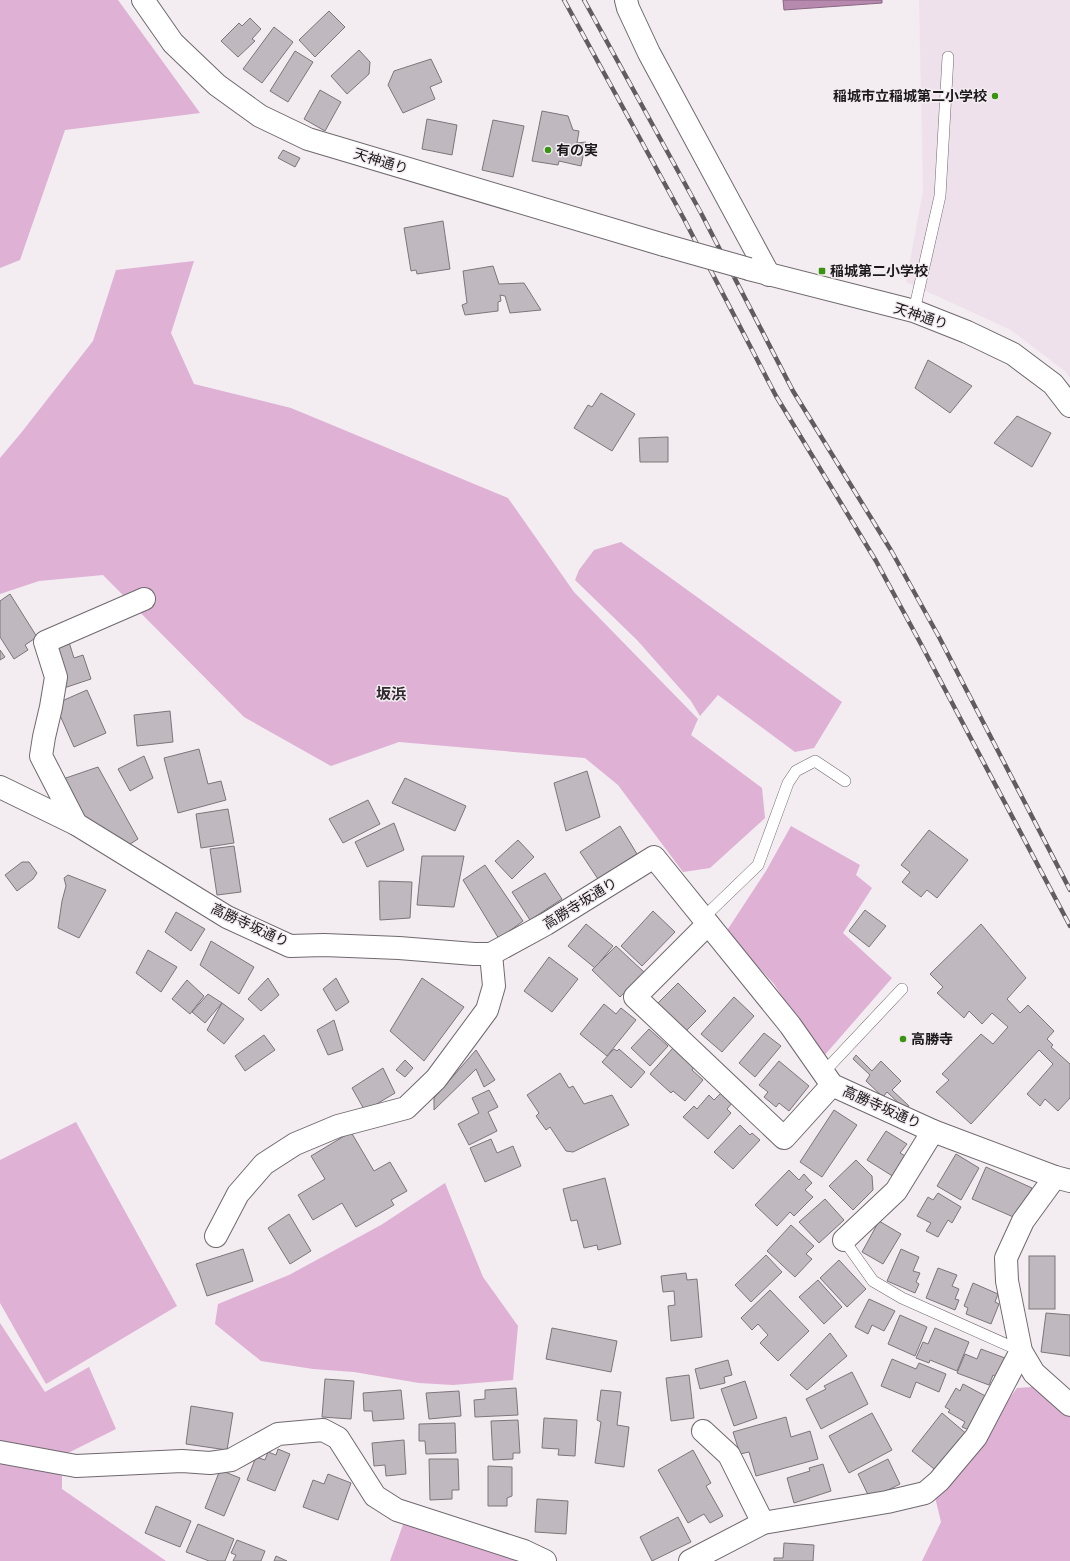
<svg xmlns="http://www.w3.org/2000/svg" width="1070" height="1561" viewBox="0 0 1070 1561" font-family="Helvetica,'Noto Sans JP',sans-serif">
  <rect width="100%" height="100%" fill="#f3ecf1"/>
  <!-- built -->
  <path fill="#efe1ec" d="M919,0H1070V378L1066,372L1011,330L906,282L923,191Z"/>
  <!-- green -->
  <g fill="#deb1d5">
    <path d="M0,0H118L200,113L65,130L20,260L0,268Z"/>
    <path d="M194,261L171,333L194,384L291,408L508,498L574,592L698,719L691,735L762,788L765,818L710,868L683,872L618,785L585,758L399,742L331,766L244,717L103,575L39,581L0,594V458L21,433L93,341L116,270Z"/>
    <path d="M621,542L842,702L814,748L795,752L718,695L700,716L691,701L637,640L575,580L579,570L594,550Z"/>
    <path d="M791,826L860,865L856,875L872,888L843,933L892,978L823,1057L800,1024L774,984L726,932L766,871Z"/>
    <path d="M76,1122L177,1306L46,1384L0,1303V1160Z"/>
    <path d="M445,1183L483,1277L518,1326L513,1380L453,1385L419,1383L354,1372L313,1369L261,1361L215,1324L218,1304L289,1275L381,1225Z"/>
    <path d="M0,1323L45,1392L89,1367L116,1429L62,1456V1489L166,1561H0Z"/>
    <path d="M1032,1387L1070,1417V1561H922L941,1522L935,1497L1017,1388Z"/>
    <path d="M405,1519L522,1561H390Z"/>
  </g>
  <!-- water -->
  <path fill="#b889af" stroke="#896783" d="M783,0H882V3L784,10Z"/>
  <!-- building -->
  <g fill="#bfb8be" stroke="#7c767b">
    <path d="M329,11L345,27L315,57L299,40Z"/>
    <path d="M250,18L261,29L252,39L255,41L238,57L221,41L239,23L242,26Z"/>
    <path d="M274,27L293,42L262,83L243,69Z"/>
    <path d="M359,50L370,62L369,74L347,94L331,76Z"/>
    <path d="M295,51L313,62L288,102L270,91Z"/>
    <path d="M431,59L442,82L430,87L435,99L403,113L388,85L394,71Z"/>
    <path d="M320,90L341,102L325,131L304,119Z"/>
    <path d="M542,111L568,116L573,130L579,131L577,143L586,142L581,166L559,161L558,165L532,161Z"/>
    <path d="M427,119L457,125L452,155L422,149Z"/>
    <path d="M493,120L524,126L513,177L482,170Z"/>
    <path d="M283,150L300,158L295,167L278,158Z"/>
    <path d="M443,221L450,269L417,274L416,270L411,271L404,228Z"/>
    <path d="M493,266L499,284L524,283L541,310L510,313L505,296L500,295L501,301L498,302V311L465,315L462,305L467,303L463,271Z"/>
    <path d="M928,360L972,386L950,413L915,388Z"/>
    <path d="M601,393L635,414L612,451L574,428L588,405L592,407Z"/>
    <path d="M1017,416L1051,433L1032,467L994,443Z"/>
    <path d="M668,437V462H640L639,438Z"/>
    <path d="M10,594L37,637L25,645L28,650L14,659L0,637V601Z"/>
    <path d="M68,639L74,658L83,655L91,679L64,688L50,645Z"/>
    <path d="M0,650L5,657L0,660Z"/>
    <path d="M87,690L106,733L74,747L55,704Z"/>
    <path d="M170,711L173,742L137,746L134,715Z"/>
    <path d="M199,749L208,784L221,781L226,800L178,813L164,758Z"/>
    <path d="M144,756L153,778L130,791L118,769Z"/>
    <path d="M98,767L138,839L127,846L83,821L60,780Z"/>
    <path d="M587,771L600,817L566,831L554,783Z"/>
    <path d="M405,778L466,806L455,831L392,803Z"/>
    <path d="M368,800L380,824L343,843L329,819Z"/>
    <path d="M228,809L234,843L201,848L196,814Z"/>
    <path d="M394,823L404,850L367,867L355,842Z"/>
    <path d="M620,826L637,854L598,879L580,852Z"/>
    <path d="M929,830L968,860L937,898L927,890L921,897L902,882L910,872L901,865Z"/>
    <path d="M518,840L534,857L512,879L495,861Z"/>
    <path d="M234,846L241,892L217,895L210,849Z"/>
    <path d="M422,856H464L454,907L417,905Z"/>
    <path d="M22,862H29L37,873L33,879L17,891L5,875Z"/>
    <path d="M485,865L523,921L499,939L463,880Z"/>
    <path d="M545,873L562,899L530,920L512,892Z"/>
    <path d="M68,875L106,890L79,938L58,928L62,901L66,886L64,878Z"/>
    <path d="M379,881L412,882L410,918L380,920Z"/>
    <path d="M865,910L886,926L869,947L849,931Z"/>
    <path d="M653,911L675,932L642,966L621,946Z"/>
    <path d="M176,912L205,929L191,951L165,932Z"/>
    <path d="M586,924L613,946L595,968L568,946Z"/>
    <path d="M981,924L1026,978L1007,999L1020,1013L1028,1005L1054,1031L1047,1039L1053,1045L1051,1047L1070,1064V1098L1058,1111L1045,1099L1040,1106L1027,1094L1053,1064L1039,1050L971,1124L936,1092L949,1080L942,1074L981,1034L993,1044L1008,1027L992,1013L982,1024L969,1011L964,1018L937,993L943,987L930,974Z"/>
    <path d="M211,941L254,967L239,994L200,965Z"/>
    <path d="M616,946L644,972L620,997L592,970Z"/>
    <path d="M148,950L177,967L161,992L136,973Z"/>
    <path d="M549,957L578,979L552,1012L524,991Z"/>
    <path d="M268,978L279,995L261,1011L248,999Z"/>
    <path d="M336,978L349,1002L336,1011L323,989Z"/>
    <path d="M422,978L464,1007L424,1061L390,1031Z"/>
    <path d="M187,980L204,996L190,1014L172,999Z"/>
    <path d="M678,983L706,1011L686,1031L658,1003Z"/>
    <path d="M208,994L222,1003L205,1023L192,1012Z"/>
    <path d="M734,997L754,1016L722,1052L701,1034Z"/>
    <path d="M222,1003L244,1019L224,1044L207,1030Z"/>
    <path d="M604,1004L616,1014L621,1008L636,1020L607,1056L580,1034Z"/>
    <path d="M334,1020L343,1050L328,1055L317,1030Z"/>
    <path d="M649,1029L668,1046L650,1066L631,1048Z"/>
    <path d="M764,1033L781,1046L755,1077L739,1063Z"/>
    <path d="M264,1035L275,1050L245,1071L235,1056Z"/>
    <path d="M673,1048L694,1067L692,1070L703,1080L685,1101L673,1091L671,1093L650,1074Z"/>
    <path d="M614,1049L617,1051L619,1049L645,1072L631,1088L602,1062Z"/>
    <path d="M476,1050L495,1080L484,1087L476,1069L434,1110V1098Z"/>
    <path d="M856,1055L872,1071L881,1061L901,1081L892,1090L909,1106L906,1110L887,1092L883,1097L866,1081L870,1075L853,1059Z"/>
    <path d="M405,1060L413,1068L405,1077L396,1070Z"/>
    <path d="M779,1061L809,1086L789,1111L779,1103L776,1107L764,1097L768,1092L759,1085Z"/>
    <path d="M383,1068L395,1093L365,1111L352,1088Z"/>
    <path d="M560,1073L569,1088L573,1086L584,1104L612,1095L629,1125L573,1152L566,1151L550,1127L546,1130L536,1116L539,1113L527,1095Z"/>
    <path d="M489,1090L498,1107L488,1112L497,1131L469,1145L458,1124L479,1113L472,1098Z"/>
    <path d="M721,1093L732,1103L727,1109L731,1113L708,1139L683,1117L694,1106L697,1109L709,1095L714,1100Z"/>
    <path d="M834,1110L857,1125L822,1177L800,1162Z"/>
    <path d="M740,1125L750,1135L752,1133L760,1140L733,1169L714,1152Z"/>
    <path d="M886,1131L907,1144L900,1153L907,1157L894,1177L867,1160Z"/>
    <path d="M351,1132L374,1171L390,1162L407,1191L391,1200L394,1205L356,1227L342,1203L313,1220L298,1195L325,1179L311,1156Z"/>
    <path d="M491,1139L497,1153L513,1146L521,1166L485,1182L470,1148Z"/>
    <path d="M956,1154L979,1168L961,1200L937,1186Z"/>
    <path d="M856,1160L872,1176L873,1190L853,1210L829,1186Z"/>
    <path d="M986,1167L1032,1188L1018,1219L972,1199Z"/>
    <path d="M789,1170L799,1180L804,1174L812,1183L805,1190L813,1197L794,1216L790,1212L777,1226L755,1205Z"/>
    <path d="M605,1178L621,1244L598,1250L597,1245L584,1248L577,1220L571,1221L563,1189Z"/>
    <path d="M938,1193L961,1207L952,1223L948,1220L938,1237L926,1231L931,1223L917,1216L928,1197L933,1200Z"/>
    <path d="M825,1199L844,1220L819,1243L799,1222Z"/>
    <path d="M289,1214L311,1251L290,1264L268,1228Z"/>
    <path d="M879,1221L901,1234L883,1264L862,1252Z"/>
    <path d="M791,1225L814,1246L806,1254L812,1259L795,1277L767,1251Z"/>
    <path d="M243,1249L253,1281L207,1296L196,1264Z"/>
    <path d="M901,1249L919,1257L913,1271L920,1273L916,1282L919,1284L915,1293L887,1281Z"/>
    <path d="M766,1255L782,1272L751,1302L735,1285Z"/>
    <rect x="1029" y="1256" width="26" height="53"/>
    <path d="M839,1260L866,1289L847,1307L820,1278Z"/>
    <path d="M938,1268L957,1275L952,1286L959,1289L955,1299L959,1300L955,1310L926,1298Z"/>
    <path d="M686,1273L687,1280L697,1279L702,1337L671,1341L668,1306L675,1305L674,1291L663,1292L661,1276Z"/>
    <path d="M818,1280L842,1307L824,1324L799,1297Z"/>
    <path d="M973,1283L998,1294L995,1302L999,1304L991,1324L966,1314L968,1308L964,1306Z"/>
    <path d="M770,1290L809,1331L778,1361L760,1343L768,1335L758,1324L752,1330L741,1318Z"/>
    <path d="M869,1299L895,1311L884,1331L872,1325L868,1334L855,1327Z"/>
    <path d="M1046,1313L1070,1315V1356L1041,1352Z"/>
    <path d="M900,1315L927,1327L915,1356L888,1344Z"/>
    <path d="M552,1328L617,1341L611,1372L546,1359Z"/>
    <path d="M935,1328L969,1342L957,1371L930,1360L929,1363L916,1358L923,1342L928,1344Z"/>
    <path d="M830,1333L847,1356L807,1390L790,1375Z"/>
    <path d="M981,1349L1005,1358L998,1378L993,1375L989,1385L957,1373L965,1354L977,1359Z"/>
    <path d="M892,1359L916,1369L919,1363L946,1374L939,1392L916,1382L910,1398L881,1386Z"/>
    <path d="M728,1360L732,1375L724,1377L725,1383L700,1389L695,1369Z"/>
    <path d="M852,1372L868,1404L821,1429L806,1399L826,1389L824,1386Z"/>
    <path d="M689,1375L694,1418L671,1421L666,1378Z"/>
    <path d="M325,1379L354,1381L351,1419L322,1417Z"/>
    <path d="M745,1381L757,1418L734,1426L721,1389Z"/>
    <path d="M963,1384L991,1399L971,1431L962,1427L965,1422L948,1412L950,1410L945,1407L956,1388L960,1391Z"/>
    <path d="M516,1388L518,1415L475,1417L474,1400L485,1399V1390Z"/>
    <path d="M401,1390L404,1419L373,1421L372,1411H364L363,1393Z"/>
    <path d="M601,1390L621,1392L617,1425L629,1427L624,1467L595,1463L601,1422L597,1420Z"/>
    <path d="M459,1391L461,1416L429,1419L426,1393Z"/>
    <path d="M191,1406L233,1413L227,1450L186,1444Z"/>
    <path d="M872,1413L892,1450L849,1473L829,1436Z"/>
    <path d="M942,1413L969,1436L939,1473L912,1451Z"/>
    <path d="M786,1417L791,1437L810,1431L818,1459L756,1476L749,1452L740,1454L733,1432Z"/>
    <path d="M544,1418L577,1420L575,1456L558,1455L559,1449L542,1448Z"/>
    <path d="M518,1420L520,1453H513V1459L493,1460L491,1421Z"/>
    <path d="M455,1423L456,1453L426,1454L425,1441H419V1424Z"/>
    <path d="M404,1440L406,1474L386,1476L385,1465L374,1466L372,1443Z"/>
    <path d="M278,1449L290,1454L275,1491L247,1480L256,1457L265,1460L268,1452L276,1455Z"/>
    <path d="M693,1450L711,1483L706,1486L723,1516L710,1523L704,1514L688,1523L658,1470Z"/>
    <path d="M429,1459H458L459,1490H452V1499L430,1500Z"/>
    <path d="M888,1459L900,1484L870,1499L858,1474Z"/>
    <path d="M823,1464L831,1491L794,1503L787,1478L810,1471L809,1468Z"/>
    <path d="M488,1466L512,1467V1496L507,1498V1506H488Z"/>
    <path d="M220,1470L240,1478L224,1516L205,1508Z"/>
    <path d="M328,1474L351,1483L338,1520L303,1507L313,1480L324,1484Z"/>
    <path d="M537,1499L568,1501L566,1534L535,1532Z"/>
    <path d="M156,1506L191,1521L180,1547L145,1533Z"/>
    <path d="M678,1517L691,1542L652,1561L640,1537Z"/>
    <path d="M198,1524L234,1539L225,1561H209L186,1552Z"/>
    <path d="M237,1540L265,1551L261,1561H233L236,1555L231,1553Z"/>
    <path d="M784,1543L814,1545L813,1561H774V1558H783Z"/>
    <path d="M276,1556L287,1561H274Z"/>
  </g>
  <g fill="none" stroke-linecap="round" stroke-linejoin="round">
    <defs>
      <g id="service">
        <path d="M914,311L940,196L948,57"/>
        <path d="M703,918L758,865L788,783L796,771L815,761L845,781"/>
        <path d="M823,1073L902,989"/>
        <path d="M844,1240L873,1281L902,1298L1021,1351"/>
      </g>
      <g id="minor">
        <path d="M626,0L628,8L649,53L769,275"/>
        <path d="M0,787L76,824L227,917L290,946L324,945L399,948L474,954H491L546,924L654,857L790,1025L832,1085L933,1131L1055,1177L1070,1181"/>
        <path d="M76,824L41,756L44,737L51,707L56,677L45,642L144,599"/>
        <path d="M708,924L635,997L784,1138L832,1085"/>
        <path d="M1055,1177L1023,1221L1006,1258L1007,1281L1021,1351L1034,1373L1070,1405"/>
        <path d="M216,1236L238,1194L264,1164L295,1144L338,1126L406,1108L436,1079L487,1010L494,986L491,954"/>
        <path d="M844,1240L896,1191L933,1131"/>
        <path d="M703,1431L729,1455L763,1523"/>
        <path d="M0,1452L76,1466L182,1461L210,1463L231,1460L278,1434L323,1430L338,1438L375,1496L397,1510L524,1551L545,1561"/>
        <path d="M690,1561L763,1523L887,1502L925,1493L939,1481L976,1437L1021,1351"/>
      </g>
      <g id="tertiary">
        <path d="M143,0L173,43L217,85L260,116L308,139L664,245"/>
        <path d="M749,269L914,311L967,332L1013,354L1053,384L1070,406"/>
      </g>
    </defs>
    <!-- service casing -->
    <use href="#service" stroke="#6f696e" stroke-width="12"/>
    <!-- minor casing -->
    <use href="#minor" stroke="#6f696e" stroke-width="24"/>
    <!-- tertiary casing -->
    <use href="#tertiary" stroke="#6f696e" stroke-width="24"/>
    <!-- service -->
    <use href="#service" stroke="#fff" stroke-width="11"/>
    <!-- minor -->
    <use href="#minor" stroke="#fff" stroke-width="22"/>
    <!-- tertiary -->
    <use href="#tertiary" stroke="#fff" stroke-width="22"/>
    <defs>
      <g id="rail">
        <path d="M564,0L684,219L776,396L876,561L922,646L1070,926"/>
        <path d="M584,0L701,213L793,391L892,552L939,637L1070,890"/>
      </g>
    </defs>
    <!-- rail casing -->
    <use href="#rail" stroke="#605c5f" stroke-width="4.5"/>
    <!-- rail -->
    <use href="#rail" stroke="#f3ecf1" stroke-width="3" stroke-dasharray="9" stroke-linecap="butt"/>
    <defs>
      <path id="tertiary-bridge" d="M664,245L749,269"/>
    </defs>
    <!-- tertiary-bridge casing -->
    <use href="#tertiary-bridge" stroke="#6f696e" stroke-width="24" stroke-linecap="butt"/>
    <!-- tertiary-bridge -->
    <use href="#tertiary-bridge" stroke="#fff" stroke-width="22"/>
  </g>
  <!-- markers -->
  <g fill="#389511" stroke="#f3ecf1" stroke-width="1.5">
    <circle cx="995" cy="96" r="4"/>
    <circle cx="548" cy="150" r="4"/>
    <rect x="818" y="267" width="8" height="8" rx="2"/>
    <circle cx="903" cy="1039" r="4"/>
  </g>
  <g text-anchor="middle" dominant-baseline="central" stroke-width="3" stroke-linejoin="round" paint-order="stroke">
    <!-- poi labels -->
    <g font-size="14" font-weight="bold" fill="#1b191b" stroke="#f3ecf1" text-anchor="start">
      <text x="987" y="96" text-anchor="end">稲城市立稲城第二小学校</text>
      <text x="556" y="150">有の実</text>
      <text x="830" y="271">稲城第二小学校</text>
      <text x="911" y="1039">高勝寺</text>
    </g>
    <!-- street labels -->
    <g font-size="14" fill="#1b191b" stroke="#f3ecf1">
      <text transform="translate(381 161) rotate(17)">天神通り</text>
      <text transform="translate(921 316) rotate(18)">天神通り</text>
      <text transform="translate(580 903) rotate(-32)">高勝寺坂通り</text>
      <text transform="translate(250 925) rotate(25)">高勝寺坂通り</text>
      <text transform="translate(882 1107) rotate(24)">高勝寺坂通り</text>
    </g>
    <!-- neighbourhood labels -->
    <g font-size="15" font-weight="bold" fill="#2e292d" stroke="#f3ecf1">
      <text x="391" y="693">坂浜</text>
    </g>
  </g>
</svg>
